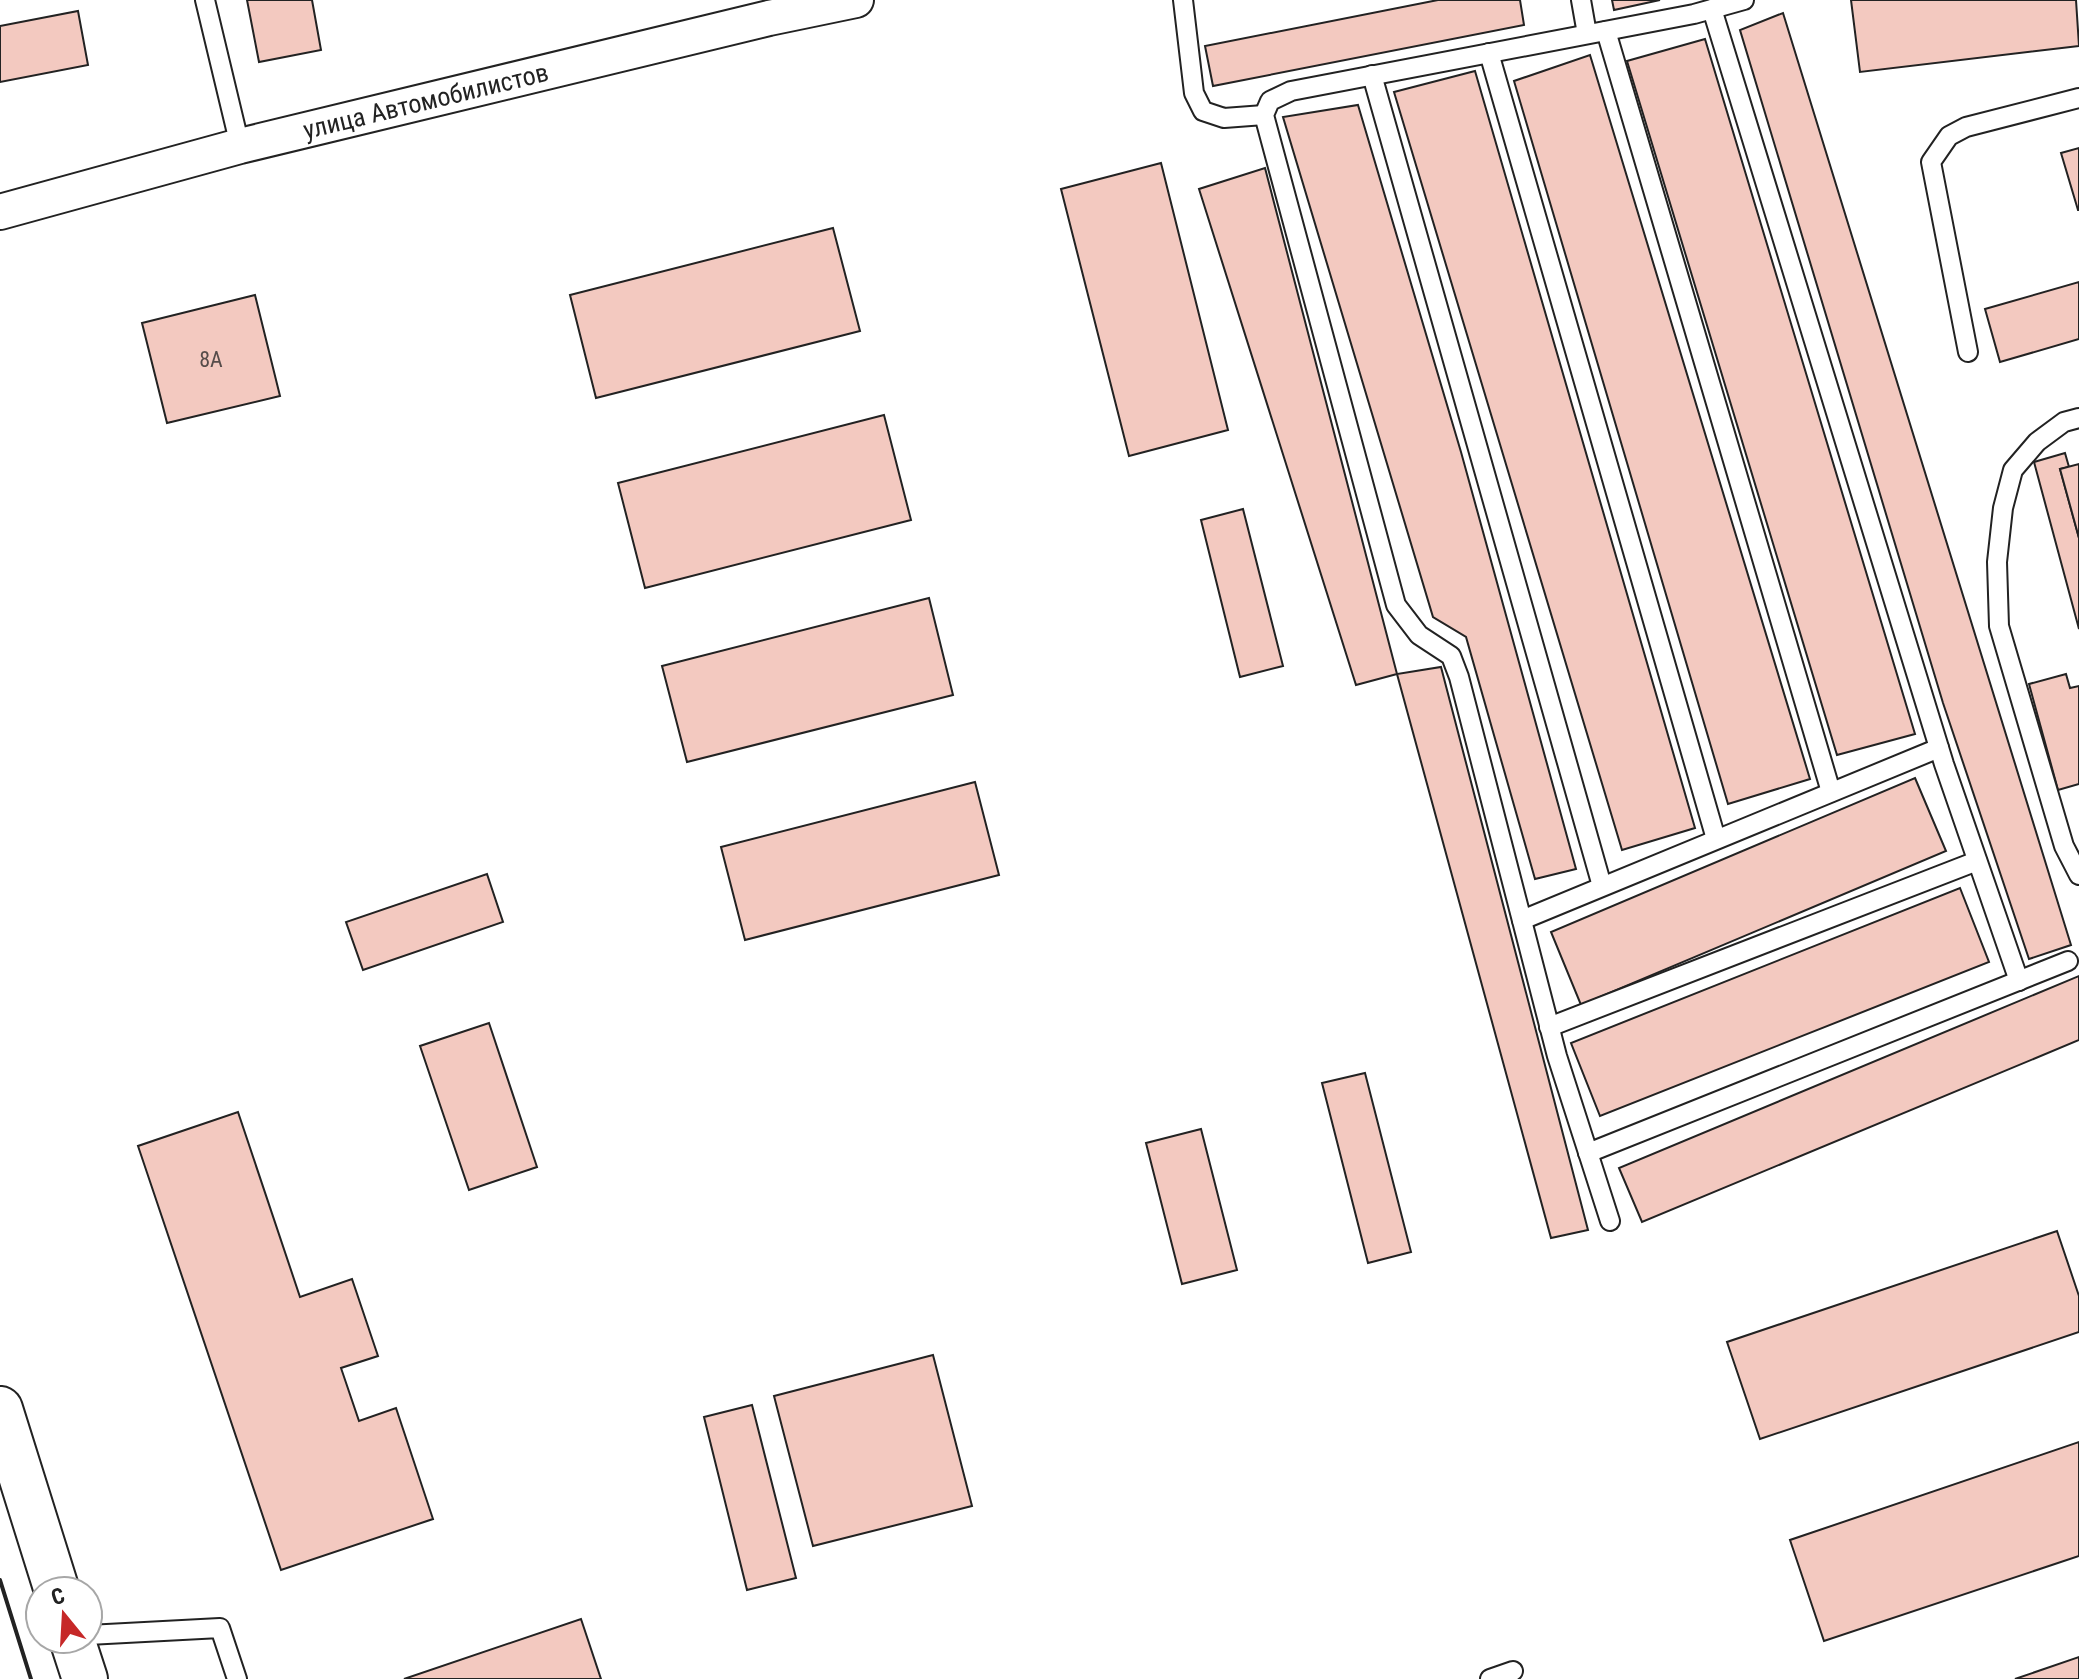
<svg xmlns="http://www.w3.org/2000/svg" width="2079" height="1679" viewBox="0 0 2079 1679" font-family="'Roboto Condensed',sans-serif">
  <rect width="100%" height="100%" fill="#fff"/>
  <!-- building -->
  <g fill="#f3c9c0" stroke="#222" stroke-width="2">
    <path d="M247,0H312L321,50L259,62Z"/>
    <path d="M1438,0H1520L1524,25L1213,86L1205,46Z"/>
    <path d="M1612,0H1660L1614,10Z"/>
    <path d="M1851,0H2076L2079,46L1860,72Z"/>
    <path d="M78,11L88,65L0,82V26Z"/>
    <path d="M1783,13L2071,945L2029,959L1943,703L1740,30Z"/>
    <path d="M1705,39L1915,734L1837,755L1627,61Z"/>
    <path d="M1590,55L1810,779L1728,804L1514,81Z"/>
    <path d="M1475,71L1695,828L1622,850L1394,92Z"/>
    <path d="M1358,105L1461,452L1576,869L1535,879L1466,637L1433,617L1283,117Z"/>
    <path d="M2079,148V210H2078L2061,153Z"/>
    <path d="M1161,163L1228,430L1129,456L1061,189Z"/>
    <path d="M1265,168L1397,674L1356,685L1199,189Z"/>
    <path d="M833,228L860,331L596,398L570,295Z"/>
    <path d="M2079,282V339L2000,362L1985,309Z"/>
    <path d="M255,295L280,396L167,423L142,323Z"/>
    <path d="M884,415L911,520L645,588L618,483Z"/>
    <path d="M2065,453L2069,467L2060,469L2079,538V629L2034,462Z"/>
    <path d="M2079,464V538L2060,469Z"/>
    <path d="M1243,509L1283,666L1240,677L1201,520Z"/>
    <path d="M929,598L953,695L687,762L662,666Z"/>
    <path d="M1441,667L1588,1230L1551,1238L1397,674Z"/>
    <path d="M2066,674L2070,688L2079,686V784L2058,790L2029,684Z"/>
    <path d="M1915,778L1946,851L1581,1005L1551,932Z"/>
    <path d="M975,782L999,875L745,940L721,847Z"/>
    <path d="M487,874L503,922L363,970L346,922Z"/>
    <path d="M1960,888L1989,962L1600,1116L1571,1043Z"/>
    <path d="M2079,976V1040L1642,1222L1619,1168Z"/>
    <path d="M489,1023L537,1167L469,1190L420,1046Z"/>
    <path d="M1365,1073L1411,1252L1368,1263L1322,1083Z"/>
    <path d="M238,1112L300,1297L352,1279L378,1356L341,1368L359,1421L396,1408L433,1519L281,1570L138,1146Z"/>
    <path d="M1201,1129L1237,1270L1182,1284L1146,1143Z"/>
    <path d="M2057,1231L2079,1296V1332L1760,1439L1727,1342Z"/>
    <path d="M933,1355L972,1506L813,1546L774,1396Z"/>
    <path d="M752,1405L796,1578L747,1590L704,1417Z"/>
    <path d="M2079,1442V1556L1824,1641L1790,1540Z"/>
    <path d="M581,1619L601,1679H404Z"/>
    <path d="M2079,1657V1679H2015Z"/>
  </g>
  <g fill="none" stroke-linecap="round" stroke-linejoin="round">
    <defs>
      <g id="lane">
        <path d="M205,0L240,146"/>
        <path d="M1183,0L1194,93L1203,111L1224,118L1264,115"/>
        <path d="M1581,0L1587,34"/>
        <path d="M1712,9L1944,764L2019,981"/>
        <path d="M1606,31L1831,792"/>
        <path d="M1489,53L1716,839"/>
        <path d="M1372,75L1602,886"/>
        <path d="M1968,352L1931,162L1949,136L1966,127L2079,98"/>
        <path d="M2079,418L2064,422L2037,442L2013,470L2003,508L1997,562L1999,626L2064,846L2079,875"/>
        <path d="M1522,920L1939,748"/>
        <path d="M1549,1027L1977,861"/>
        <path d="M1588,1153L2068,961"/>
        <path d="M1610,1221L1557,1056L1459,677L1451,656L1419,635L1396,605L1264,115L1270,101L1291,91L1694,14L1744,0"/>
        <path d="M88,1635L220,1628L237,1679"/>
        <path d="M1490,1679L1513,1671"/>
      </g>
      <g id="street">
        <path id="s1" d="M0,212L240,146L769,18L856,0"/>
      </g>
      <g id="secondary">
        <path d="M0,1409L57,1591"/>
        <path d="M72,1639L85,1679"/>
      </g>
    </defs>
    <!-- lane casing -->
    <use href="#lane" stroke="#222" stroke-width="22"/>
    <!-- street casing -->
    <use href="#street" stroke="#222" stroke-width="38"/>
    <!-- secondary casing -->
    <use href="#secondary" stroke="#222" stroke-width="48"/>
    <!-- lane -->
    <use href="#lane" stroke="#fff" stroke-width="18"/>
    <!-- street -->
    <use href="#street" stroke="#fff" stroke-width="34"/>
    <!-- secondary -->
    <use href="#secondary" stroke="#fff" stroke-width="44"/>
    <!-- wall -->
    <path stroke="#222" stroke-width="4" d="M0,1580L31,1679"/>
  </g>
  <g text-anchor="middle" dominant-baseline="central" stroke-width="6" stroke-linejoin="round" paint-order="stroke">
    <!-- number labels -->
    <g font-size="22" fill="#564c4a">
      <text x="211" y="359">8А</text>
    </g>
    <!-- street labels -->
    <g font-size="26" fill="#222" stroke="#fff">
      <text stroke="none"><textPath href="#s1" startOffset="440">улица Автомобилистов</textPath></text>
    </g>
  </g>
  <!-- north arrow -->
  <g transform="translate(64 1615) rotate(342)"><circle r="38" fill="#ffffff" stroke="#a7a7a7" stroke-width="2"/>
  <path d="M0-6L14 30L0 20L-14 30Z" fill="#c62828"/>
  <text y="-12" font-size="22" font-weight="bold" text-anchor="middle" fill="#222222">С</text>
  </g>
</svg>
